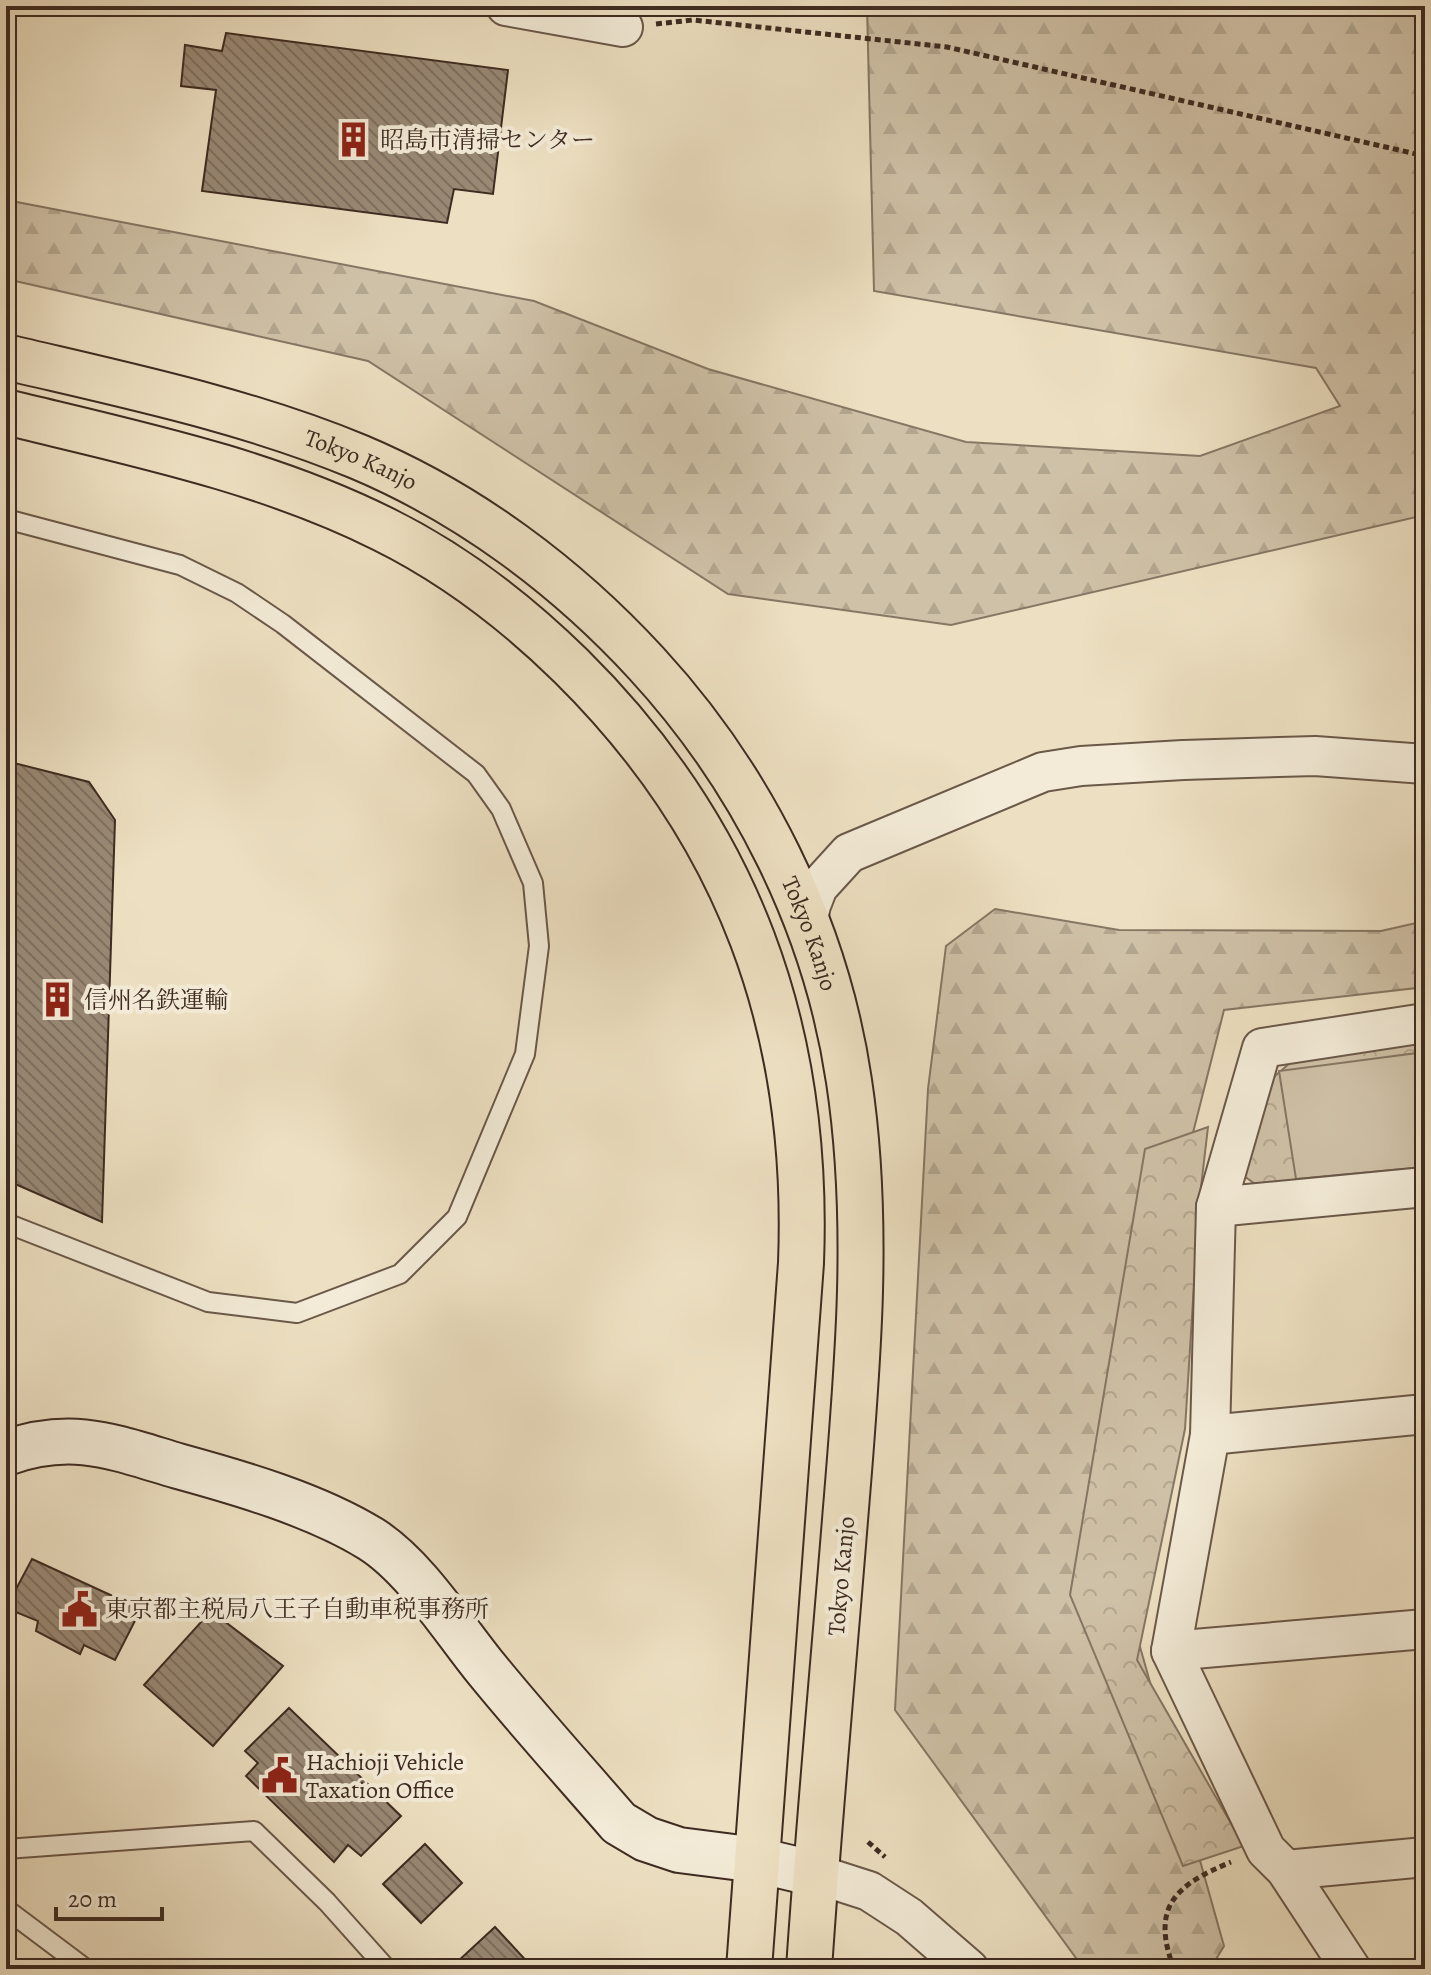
<svg xmlns="http://www.w3.org/2000/svg" width="1431" height="1975" viewBox="0 0 1431 1975" font-family="Alegreya,'Noto Serif JP',serif">
  <defs>
    <pattern id="forest-firs" width="22" height="20" patternUnits="userSpaceOnUse" patternTransform="scale(2)"><rect width="22" height="20" fill="#cfc1a7"/><path d="M5 1l3.5 6h-7zM16 11l3.5 6h-7z" fill="#b3a68f"/></pattern>
    <pattern id="park-crowns" width="20" height="18" patternUnits="userSpaceOnUse" patternTransform="scale(2)"><rect width="20" height="18" fill="#cfc1a7"/><path d="M2 6a3 3 0 1 1 6 0M12 15a3 3 0 1 1 6 0" fill="none" stroke="#b3a68f"/></pattern>
    <pattern id="building-back-hatch" width="6" height="6" patternUnits="userSpaceOnUse" patternTransform="scale(2)"><rect width="6" height="6" fill="#998975"/><path d="M-1 5l2 2M0 0l6 6M5-1l2 2" fill="none" stroke="#7e7060"/></pattern>
  </defs>
  <rect width="100%" height="100%" fill="#ede0c2"/>
  <filter id="stains"><feTurbulence type="fractalNoise" baseFrequency=".0025" numOctaves="4"/><feColorMatrix values="0 0 0 0 .2 0 0 0 0 .09 0 0 0 0 .02 0 0 0 .5 -.17"/></filter>
  <radialGradient id="worn" r=".72"><stop offset=".6" stop-color="#630" stop-opacity="0"/><stop offset="1" stop-color="#630" stop-opacity=".3"/></radialGradient>
  <!-- forest -->
  <g fill="url(#forest-firs)" stroke="#867664" stroke-width="2">
    <path d="M867,6H1425V515L951,625L728,594L368,361L6,279V200L534,301L708,369L966,442L1200,456L1340,406L1316,368L874,291Z"/>
    <path d="M995,909L1119,930L1381,931L1425,921V987L1224,1010L1173,1212L1121,1579L1224,1946L1210,1969H1084L895,1710L928,1089L946,946Z"/>
  </g>
  <!-- park -->
  <g fill="url(#park-crowns)" stroke="#867664" stroke-width="2">
    <path d="M1425,1036V1170L1258,1186L1237,1171L1261,1088L1298,1056Z"/>
    <path d="M1208,1127L1199,1204L1185,1429L1137,1660L1244,1846L1183,1866L1070,1595L1145,1149Z"/>
  </g>
  <!-- pitch -->
  <path fill="#cfc1a7" stroke="#867664" stroke-width="2" d="M1425,1052V1167L1296,1179L1279,1071Z"/>
  <!-- building -->
  <g fill="url(#building-back-hatch)" stroke="#3e2b21" stroke-width="2">
    <path d="M226,33L508,70L493,194L454,189L447,223L202,191L216,90L181,86L185,45L222,51Z"/>
    <path d="M6,761L89,782L115,820L102,1222L6,1180Z"/>
    <path d="M32,1559L141,1609L115,1660L84,1645L80,1654L36,1631L38,1621L6,1608Z"/>
    <path d="M211,1611L283,1666L213,1746L144,1685Z"/>
    <path d="M289,1708L401,1816L361,1856L348,1845L334,1862L246,1776L258,1763L245,1751Z"/>
    <path d="M425,1844L462,1883L421,1923L383,1884Z"/>
    <path d="M495,1927L532,1967L530,1969H463L457,1962Z"/>
  </g>
  <g fill="none" stroke-linecap="round" stroke-linejoin="round">
    <defs>
      <g id="lane">
        <path d="M6,519L180,565L237,593L283,624L476,774L501,809L533,883L539,946L525,1054L457,1217L400,1274L297,1313L208,1302L6,1223"/>
        <path d="M6,1849L254,1831L327,1902L387,1969"/>
        <path d="M6,1909L86,1969"/>
      </g>
      <g id="street">
        <path d="M506,6L623,27"/>
        <path d="M807,924L811,905L818,887L849,853L1043,772L1081,766L1183,760L1315,756L1425,764"/>
        <path d="M1216,1207L1425,1187"/>
        <path d="M1210,1435L1425,1414"/>
        <path d="M1171,1651L1425,1629"/>
        <path d="M1286,1870L1425,1857"/>
        <path d="M816,1874L869,1891L909,1917L969,1969"/>
        <path d="M1351,1969L1286,1870L1266,1850L1171,1651L1210,1435L1216,1207L1262,1048L1425,1023"/>
      </g>
      <path id="secondary" d="M6,1453C72,1429 114,1447 178,1466C240,1483 316,1505 371,1539C414,1566 452,1626 484,1666C527,1719 574,1771 619,1823L646,1839L679,1850L757,1860L816,1874"/>
      <g id="highway">
        <path id="s1" d="M6,357C124,385 246,410 359,457C468,503 566,576 646,663C752,778 826,925 849,1081C871,1226 857,1374 845,1520C833,1670 819,1819 809,1969"/>
        <path d="M6,412C133,443 265,470 383,529C452,563 516,612 571,666C739,832 810,1029 801,1263L749,1969"/>
      </g>
    </defs>
    <!-- lane casing -->
    <use href="#lane" stroke="#6a5849" stroke-width="22"/>
    <!-- street casing -->
    <use href="#street" stroke="#6a5849" stroke-width="42"/>
    <!-- secondary casing -->
    <use href="#secondary" stroke="#3e2b21" stroke-width="48"/>
    <!-- highway casing -->
    <use href="#highway" stroke="#3e2b21" stroke-width="48"/>
    <!-- path -->
    <g stroke="#3e2b21" stroke-width="5" stroke-dasharray="6 4" stroke-linecap="butt">
      <path d="M656,24L693,20L947,47L1425,156"/>
      <path d="M868,1842L885,1857"/>
      <path d="M1004,1962L1012,1969"/>
      <path d="M1174,1969C1150,1906 1176,1885 1231,1862"/>
    </g>
    <!-- lane -->
    <use href="#lane" stroke="#f3ebd7" stroke-width="18"/>
    <!-- street -->
    <use href="#street" stroke="#f3ebd7" stroke-width="38"/>
    <!-- secondary -->
    <use href="#secondary" stroke="#f3ebd7" stroke-width="44"/>
    <!-- highway -->
    <use href="#highway" stroke="#ede0c2" stroke-width="44"/>
  </g>
  <!-- icons -->
  <defs>
    <symbol id="building-bare" viewBox="-9 -9 18 18"><path d="M-4-6H4V6H1V3H-1V6H-4ZM-2.5-4.3h1.7v1.8h-1.7ZM.8-4.3h1.7v1.8H.8ZM-2.5-1h1.7V.8h-1.7ZM.8-1h1.7V.8H.8Z" fill="#8f2418" stroke="#f3ebd7" stroke-width="2.5" paint-order="stroke"/></symbol>
    <symbol id="civic-bare" viewBox="-9 -9 18 18"><path d="M-.6-6.5H3V-4.5H.6V-3L4-1V1h2V6H-6V1h2V-1L-.6-3ZM-1.2 2.5V6h2.4V2.5Z" fill="#8f2418" stroke="#f3ebd7" stroke-width="2.5" paint-order="stroke"/></symbol>
  </defs>
  <g fill-rule="evenodd">
    <use href="#building-bare" x="328" y="114" width="51" height="51"/>
    <use href="#building-bare" x="32" y="974" width="51" height="51"/>
    <use href="#civic-bare" x="54" y="1584" width="51" height="51"/>
    <use href="#civic-bare" x="254" y="1750" width="51" height="51"/>
  </g>
  <g text-anchor="middle" dominant-baseline="central" stroke-width="8" stroke-linejoin="round" paint-order="stroke">
    <!-- poi labels -->
    <g font-size="24" fill="#3e2b21" stroke="#f3ebd7" text-anchor="start">
      <text x="380" y="140">昭島市清掃センター</text>
      <text x="84" y="1000">信州名鉄運輸</text>
      <text x="105" y="1609">東京都主税局八王子自動車税事務所</text>
      <text x="306" y="1762">Hachioji Vehicle<tspan x="306" dy="28">Taxation Office</tspan></text>
    </g>
    <!-- street labels -->
    <g font-size="24" fill="#3e2b21" stroke="#f3ebd7">
      <text stroke="none"><textPath href="#s1" startOffset="370">Tokyo Kanjo</textPath></text>
      <text stroke="none"><textPath href="#s1" startOffset="1042">Tokyo Kanjo</textPath></text>
      <text transform="translate(841 1576) rotate(-85)">Tokyo Kanjo</text>
    </g>
  </g>
  <!-- margin -->
  <rect width="1431" height="1975" fill="none" stroke="#ede0c2" stroke-width="32"/>
  <rect x="8" y="8" width="1415" height="1959" fill="none" stroke="#3e2b21" stroke-width="4"/>
  <rect x="16" y="16" width="1399" height="1943" fill="none" stroke="#3e2b21" stroke-width="2"/>
  <!-- scale -->
  <path d="M56 1907v12h106v-12" fill="none" stroke="#3e2b21" stroke-width="4"/>
  <text x="68" y="1907" font-size="24" fill="#3e2b21" stroke="#f3ebd7" stroke-width="6" paint-order="stroke">20 m</text>
  <rect width="100%" height="100%" filter="url(#stains)"/>
  <rect width="100%" height="100%" fill="url(#worn)"/>
</svg>
